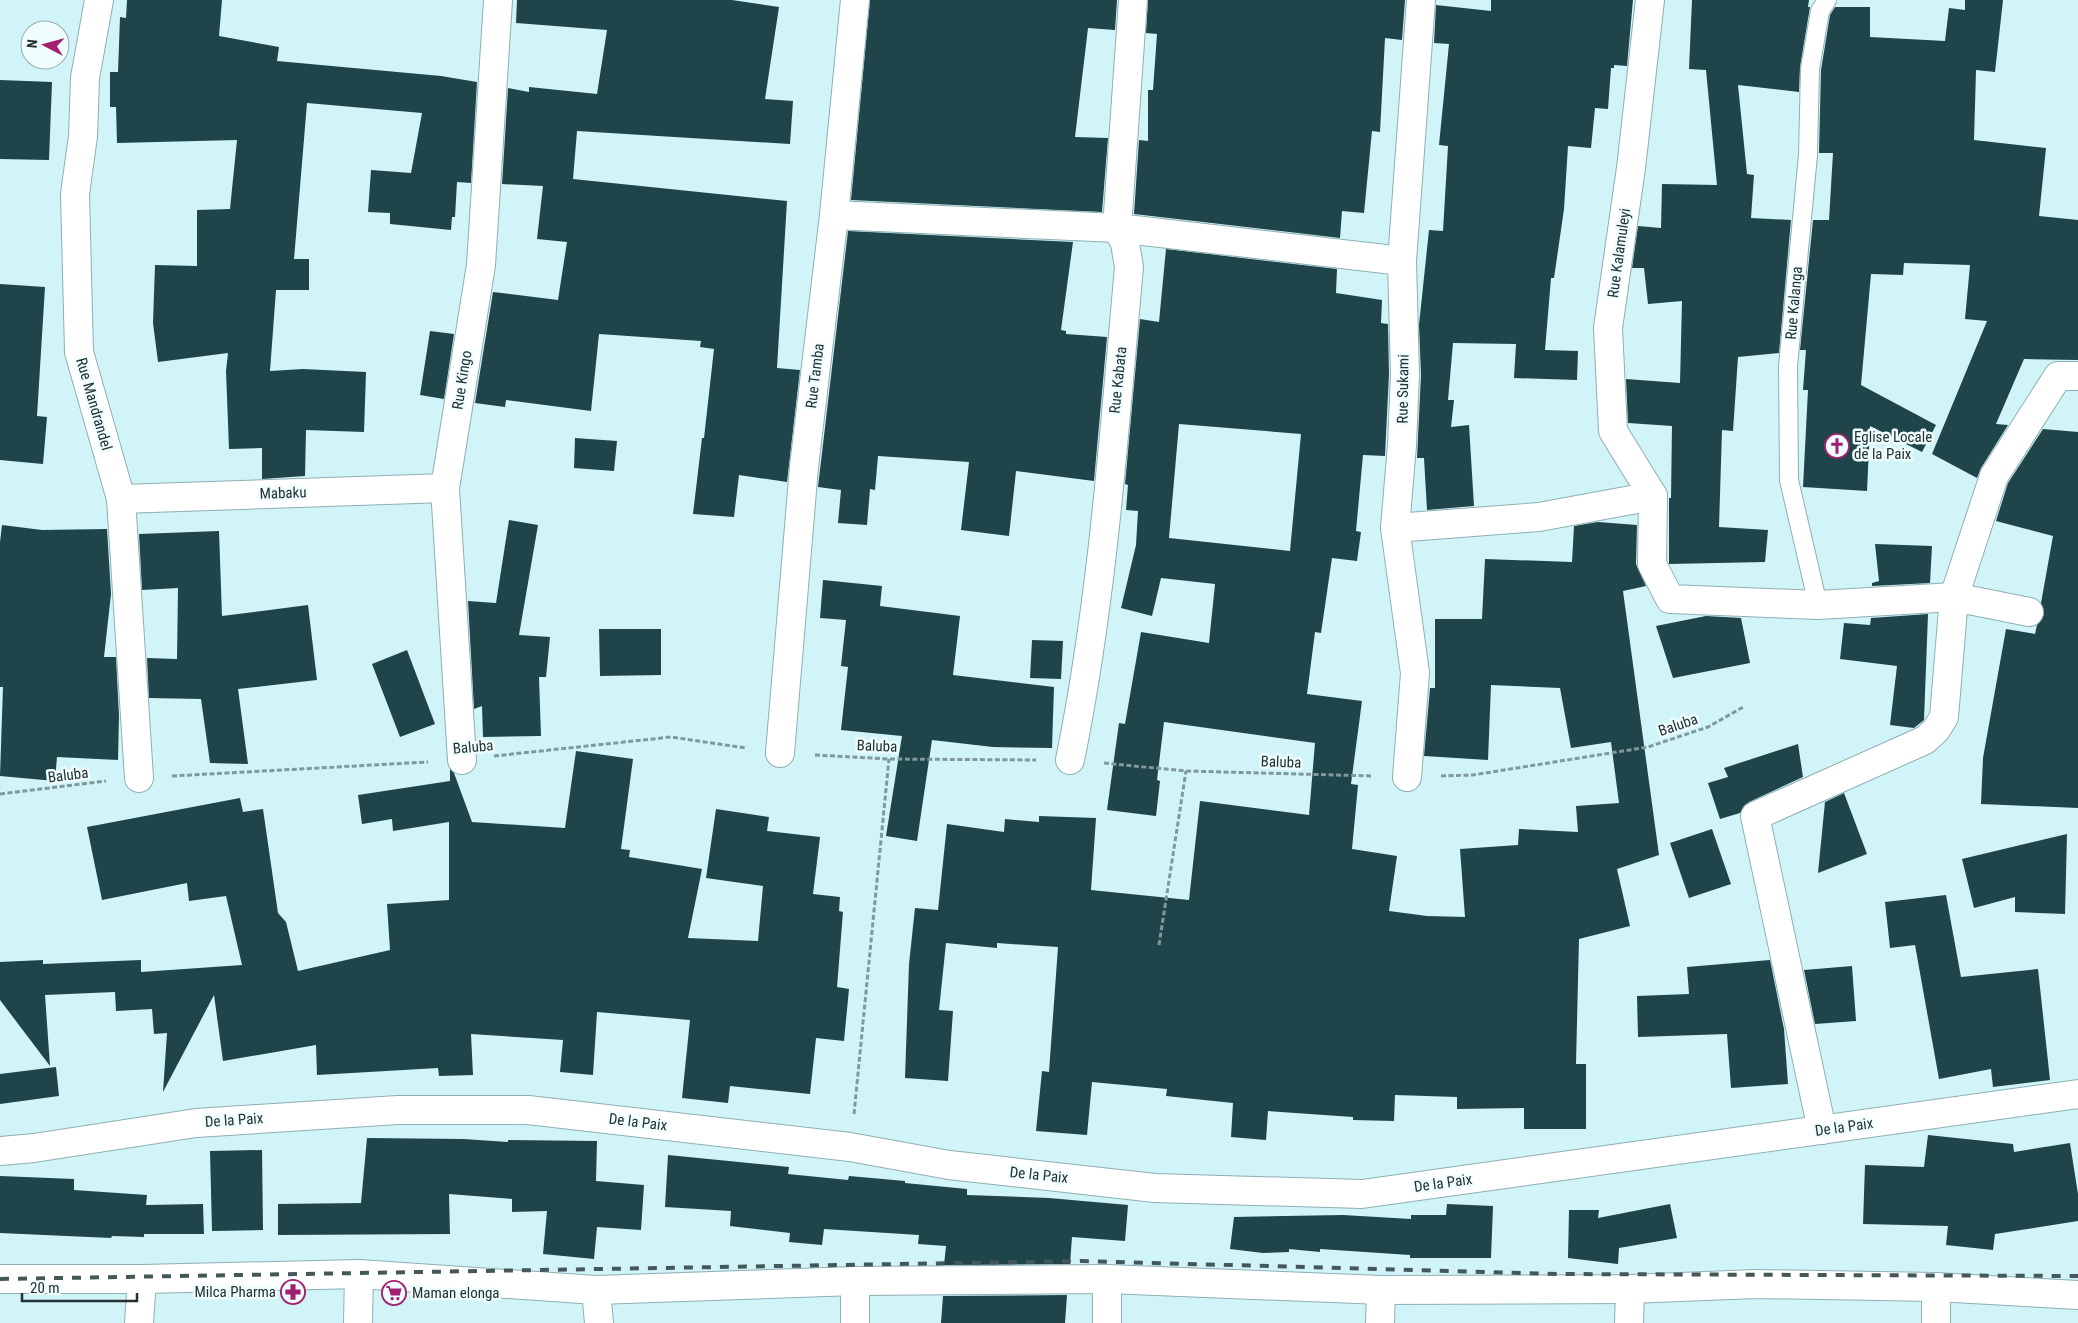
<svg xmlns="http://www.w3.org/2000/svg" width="2078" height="1323" viewBox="0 0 2078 1323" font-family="'Roboto Condensed',sans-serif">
  <rect width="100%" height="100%" fill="#d1f4f9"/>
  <!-- building -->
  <g fill="#1f4449" fill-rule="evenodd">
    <path d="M127,0H222L219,36L279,47L277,61L441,76L477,82L471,183L457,182L455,217H452L451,230L390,224V213L368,212L371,170L411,173L422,113L307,103L294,259H309V290H276L270,371L303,369L366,372L364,432L306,430L305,476L262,479V448L229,449L226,371L228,353L158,362L153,323L155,265L197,266V210L230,209L237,140L117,143L116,107H110V72H118L120,17L126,18Z"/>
    <path d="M517,0H732L779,7L765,99L793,101L790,144L577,131L573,179L787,201L777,368L800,370L787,482L739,475L734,517L693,514L702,438H704L714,349L700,347L701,341L599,334L591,411L506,400L505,407L475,403L493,292L558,300L567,242L537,239L543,186L502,184L508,88L529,92V87L597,94L607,30L516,23Z"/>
    <path d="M870,0H1117L1115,30L1088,28L1075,137L1108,138L1102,212L851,200Z"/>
    <path d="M1148,0H1405L1402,40L1385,38L1380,132L1372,131L1364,213L1342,211L1340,238L1134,214L1139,140L1148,141V90H1153L1157,34L1146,33Z"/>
    <path d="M1491,0H1633L1627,66L1614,65V68H1611L1608,109L1595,108L1591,148L1568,146L1564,209L1554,278H1551L1545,350L1578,351L1577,380L1514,378L1516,344L1453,343L1448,400H1454L1451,427L1469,425L1474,506L1427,510L1424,458H1417L1421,375L1419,325L1429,230L1443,231L1448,146L1439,145L1449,44L1434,43L1436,5L1491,11Z"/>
    <path d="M1692,0H1809L1808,7H1810L1800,67L1799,92L1738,85L1747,174L1754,175L1751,218L1791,220L1779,353L1738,357L1733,431L1722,430L1719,527L1768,530L1765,562L1669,564V498H1671L1672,426L1628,423L1626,379L1680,383L1682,301L1648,304L1644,268H1632L1638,226L1661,228L1662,184L1717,185L1706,70L1689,69Z"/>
    <path d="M1965,0H2003L1995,72L1976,70L1974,140L2046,148L2039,216L2078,220V360L2024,359L1996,424L2008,425L1981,468L1977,478L1932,454L1987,321L1965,319L1970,265L1904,263L1903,275L1871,274L1861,385L1936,425L1922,452L1870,426L1867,491L1803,487L1808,390H1803L1806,350H1800L1813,220H1829L1833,153H1819L1821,70L1830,15L1835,7H1870V37L1945,41L1949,8L1965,10Z"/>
    <path d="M0,80L52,82L49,160L0,159Z"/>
    <path d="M848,231L1073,242L1061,330L1066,331V334L1107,337L1094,481L1016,471L1009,536L961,530L969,462L878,456L875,490L870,489L867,525L838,523L841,490L818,487Z"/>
    <path d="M1166,249L1337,269L1336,293L1382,300L1381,323L1388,324L1389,374L1385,456L1363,455L1356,531L1361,532L1357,561L1332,558L1321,633L1315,632L1307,694L1362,701L1351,784L1358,785L1352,849L1397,856L1389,911L1427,916L1465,917L1460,849L1518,845L1519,829L1578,832L1576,806L1619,803L1611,742L1571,748L1560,688L1491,685L1488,760L1424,756L1430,688H1435V619H1482L1485,559L1572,562L1574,526L1598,522L1637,525L1636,564L1646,586L1623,591L1659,855L1617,869L1630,926L1579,939L1576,1064H1586V1129H1524V1108L1457,1109V1097L1395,1095L1394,1121L1353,1120V1117L1268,1111L1266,1140L1231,1137L1233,1103L1166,1096L1167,1089L1092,1082L1087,1135L1036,1131L1042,1071L1049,1072L1058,947L997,943V948L946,943L939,1010L953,1011L948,1081L905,1078L909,964L915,908L938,910L947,824L1004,832L1005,819L1039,822V816L1096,818L1091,890L1189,900L1200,801L1309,815L1315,743L1164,722L1157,780L1160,781L1156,816L1107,810L1119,723L1125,724L1141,632L1209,643L1215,584L1161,578L1152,616L1121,608L1136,545L1138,511L1126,510L1128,485L1125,484L1140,319L1159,322ZM1179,424L1301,434L1290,551L1169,538Z"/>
    <path d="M0,284L45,287L37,416L47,417L43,464L0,460Z"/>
    <path d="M430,331L454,334L444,399L420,395Z"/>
    <path d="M2043,429L2078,432V808L1981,804L1983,758L2006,629L2035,634L2037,625L2044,615L2041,603L2053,536L1996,521L2008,483Z"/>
    <path d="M575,438L617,441L614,471L574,468Z"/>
    <path d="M509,520L538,525L519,635L550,637L546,677H539L541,736L483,737L482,706L474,709L468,601L496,603Z"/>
    <path d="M2,525L42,530L107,529L111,594L104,657H116L119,716L118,760L57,757L55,781L0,776L3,687H0V542Z"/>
    <path d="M219,531L222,616L308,605L317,680L238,689L248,764L210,763L201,699L149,698L147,658L177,659L178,588L142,590L139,534Z"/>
    <path d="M1875,544L1932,546L1930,583L1872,586V583L1879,581Z"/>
    <path d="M823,580L882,586L880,606L960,616L953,675L1054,687L1052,748L993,747L932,740L917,841L886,836L902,736L841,730L848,667L841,666L846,620L820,618Z"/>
    <path d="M1928,614L1924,720L1914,728L1890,725L1897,666L1840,659L1844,623L1870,625L1871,618Z"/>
    <path d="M1706,616L1741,618L1750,663L1673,678L1656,626Z"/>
    <path d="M599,629H661V675L600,676Z"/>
    <path d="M1032,640L1063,641L1061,679L1030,678Z"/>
    <path d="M407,650L435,724L400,737L372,664Z"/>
    <path d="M1798,744L1803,777L1749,802L1740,813L1720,819L1708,783L1728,777L1724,768Z"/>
    <path d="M576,751L633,759L621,849L630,850L629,857L702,869L688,938L758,941L763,886L706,878L716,809L769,817L767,831L820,837L813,894L840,897L839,911L843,912L837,987L849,989L844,1041L816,1038L810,1094L730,1086L728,1103L682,1098L690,1020L597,1012L593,1075L560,1072L563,1040L471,1034L473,1075L439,1076L438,1068L317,1075L316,1045L223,1061L214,995L163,1092L167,1033L154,1034L152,1009L116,1011L115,992L45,995L50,1066L0,1000V962L43,960V964L141,960V972L242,965L226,896L189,901L187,883L102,900L87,827L240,798L243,812L263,809L278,913L286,922L298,971L390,950L387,904L449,900V822L393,831L392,819L362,824L358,795L450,781V769L454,773L472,822L565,828Z"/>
    <path d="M1844,793L1867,854L1818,873L1825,802Z"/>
    <path d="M1712,829L1731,884L1689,898L1670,843Z"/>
    <path d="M2067,834L2065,914L2015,912V897L1974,908L1962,859Z"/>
    <path d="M1946,895L1961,977L2038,969L2050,1080L1993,1087L1991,1069L1939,1079L1915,945L1890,948L1885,902Z"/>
    <path d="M1770,960L1784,1029L1788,1084L1731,1088L1727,1034L1638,1037L1637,996L1689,994L1687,967Z"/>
    <path d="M1852,966L1856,1021L1815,1024L1804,970Z"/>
    <path d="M56,1067L59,1096L0,1104V1074Z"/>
    <path d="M1928,1135L2013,1144L2014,1152L2070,1143L2078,1194V1221L1995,1234L1993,1250L1946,1245L1948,1226L1863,1224L1865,1165L1924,1167Z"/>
    <path d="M367,1138L463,1139L508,1142V1140L597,1141L596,1181L644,1185L641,1230L597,1227L594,1259L543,1254L547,1211L512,1212V1199L449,1194L450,1234L278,1235V1204L361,1203Z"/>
    <path d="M262,1150L263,1230L212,1231L210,1151Z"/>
    <path d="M668,1155L789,1167L788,1174L848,1180L849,1176L905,1181V1183L967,1189V1195L1049,1198L1128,1205L1125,1241L1072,1237L1070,1264L944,1265L946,1246L918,1244L919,1235L824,1229L822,1245L789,1242L790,1233L730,1226L731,1211L665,1207Z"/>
    <path d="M0,1176L74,1179V1190L147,1195L146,1205L203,1204L204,1234H144V1237L112,1236L111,1238L0,1233Z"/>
    <path d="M1447,1204L1493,1206L1491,1258H1410V1255L1320,1249V1252L1289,1249V1252L1263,1253L1230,1249L1234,1217L1343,1215L1411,1219V1215H1446Z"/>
    <path d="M1670,1204L1677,1238L1619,1248L1618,1264L1568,1258L1569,1210H1599L1598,1218Z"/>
    <path d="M1067,1295L1065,1323H941L943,1296Z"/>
  </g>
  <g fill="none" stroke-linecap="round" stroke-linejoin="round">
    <defs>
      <path id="service" d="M1818,605L1789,480L1788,366L1808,155L1810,69L1820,11L1827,0"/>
      <g id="minor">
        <path d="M99,0L85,78L83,136L75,194L79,352L121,499L139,778"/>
        <path d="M1650,0L1631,168L1608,328L1613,431L1653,496"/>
        <path d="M834,215L1117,228L1402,261"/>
        <path d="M121,499L445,488"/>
        <path d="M1395,528L1539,517L1653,496L1652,564L1670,599L1818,605L1954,597L2029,612"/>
        <path d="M462,760L445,488L481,265L498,0"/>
        <path d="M1070,760C1103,598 1114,432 1129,267L1125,243L1117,228L1133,0"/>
        <path d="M1407,777L1415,673L1395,528L1402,445L1405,374L1402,261L1421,0"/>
        <path d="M1822,1130L1755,816L1925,740L1936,730L1944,717L1954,597L1994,476L2058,376H2078"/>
        <path d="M0,1279H142L359,1274L596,1290L855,1281L1107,1279L1381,1290L1630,1289L1756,1284L1936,1287L2078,1295"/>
        <path d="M1107,1279V1323"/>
        <path d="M855,1281V1323"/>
        <path d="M596,1290L599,1323"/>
        <path d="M139,1323L142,1279"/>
        <path d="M358,1323L359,1274"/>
        <path d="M1380,1323L1381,1290"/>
        <path d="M1629,1323L1630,1289"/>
        <path d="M1936,1323V1287"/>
      </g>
      <g id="tertiary">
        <path d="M780,753L804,467L834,215L855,0"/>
        <path d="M0,1151L34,1148L196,1123L398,1110H528L850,1147L949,1165L1155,1188L1362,1194L2078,1094"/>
      </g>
    </defs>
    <!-- service casing -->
    <use href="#service" stroke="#8eafb4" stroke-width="20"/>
    <!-- minor casing -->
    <use href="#minor" stroke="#8eafb4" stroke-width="30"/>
    <!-- tertiary casing -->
    <use href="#tertiary" stroke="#8eafb4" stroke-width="30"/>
    <!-- path -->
    <g stroke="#80999d" stroke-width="3" stroke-dasharray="5 2.5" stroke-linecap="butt">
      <path d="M815,755L889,759L1036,760"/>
      <path d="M494,756L671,737L746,748"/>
      <path d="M1104,763L1186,771L1373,776"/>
      <path d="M172,776L428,762"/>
      <path d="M1441,776L1473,775L1648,747L1708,727L1745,706"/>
      <path d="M0,794L106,781"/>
      <path d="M1159,945L1186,771"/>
      <path d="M854,1114L889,759"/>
    </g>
    <!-- service -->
    <use href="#service" stroke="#fff" stroke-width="18"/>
    <!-- minor -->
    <use href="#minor" stroke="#fff" stroke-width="28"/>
    <!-- tertiary -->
    <use href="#tertiary" stroke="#fff" stroke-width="28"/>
    <!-- rail -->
    <path stroke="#445759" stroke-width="4" stroke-dasharray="9 9" stroke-linecap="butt" d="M0,1279L1081,1261L1560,1274L2078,1276"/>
  </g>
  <!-- icons -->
  <defs>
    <symbol id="church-ring" viewBox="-11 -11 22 22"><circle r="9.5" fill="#effdff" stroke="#a22070" stroke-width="1.5"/><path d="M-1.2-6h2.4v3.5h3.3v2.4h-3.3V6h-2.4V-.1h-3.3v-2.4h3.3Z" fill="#a22070"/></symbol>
    <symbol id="pharmacy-ring" viewBox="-11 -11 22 22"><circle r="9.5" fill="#effdff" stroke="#a22070" stroke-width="1.5"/><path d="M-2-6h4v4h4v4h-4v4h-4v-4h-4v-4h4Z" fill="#a22070"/></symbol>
    <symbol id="supermarket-ring" viewBox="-11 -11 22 22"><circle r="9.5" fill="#effdff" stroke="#a22070" stroke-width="1.5"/><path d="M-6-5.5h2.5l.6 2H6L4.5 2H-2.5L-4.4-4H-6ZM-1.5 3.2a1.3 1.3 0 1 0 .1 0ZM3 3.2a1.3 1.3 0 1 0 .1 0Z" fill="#a22070"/></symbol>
  </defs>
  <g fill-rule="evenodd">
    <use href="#church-ring" x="1823" y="432" width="28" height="28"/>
    <use href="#pharmacy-ring" x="279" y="1278" width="28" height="28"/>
    <use href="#supermarket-ring" x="380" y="1279" width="28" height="28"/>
  </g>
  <g text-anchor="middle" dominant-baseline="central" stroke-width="5" stroke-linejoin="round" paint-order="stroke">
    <!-- street labels -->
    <g font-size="15" fill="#233133" stroke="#effdff">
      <text transform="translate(1619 253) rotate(-82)">Rue Kalamuleyi</text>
      <text transform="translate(1794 303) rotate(-85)">Rue Kalanga</text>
      <text transform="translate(815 376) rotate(-83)">Rue Tamba</text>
      <text transform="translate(462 380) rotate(-81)">Rue Kingo</text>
      <text transform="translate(1118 380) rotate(-84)">Rue Kabata</text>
      <text transform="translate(1403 389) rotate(-89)">Rue Sukami</text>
      <text transform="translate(94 404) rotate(74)">Rue Mandrandel</text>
      <text transform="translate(283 493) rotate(-2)">Mabaku</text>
      <text transform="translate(1678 725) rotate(-19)">Baluba</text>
      <text transform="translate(877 746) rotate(2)">Baluba</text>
      <text transform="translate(473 747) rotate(-5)">Baluba</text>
      <text transform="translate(1281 762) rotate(2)">Baluba</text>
      <text transform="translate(68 775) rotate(-7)">Baluba</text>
      <text transform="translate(234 1120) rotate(-4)">De la Paix</text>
      <text transform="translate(638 1122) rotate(7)">De la Paix</text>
      <text transform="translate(1844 1127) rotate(-8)">De la Paix</text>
      <text transform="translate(1039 1175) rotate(6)">De la Paix</text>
      <text transform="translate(1443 1183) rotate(-8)">De la Paix</text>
    </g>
    <!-- poi labels -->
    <g font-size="15" fill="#233133" stroke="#effdff" text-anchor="start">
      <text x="1854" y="437">Eglise Locale<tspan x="1854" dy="17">de la Paix</tspan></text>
      <text x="276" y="1292" text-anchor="end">Milca Pharma</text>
      <text x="412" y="1293">Maman elonga</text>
    </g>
  </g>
  <!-- north arrow -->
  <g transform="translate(45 45) rotate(276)"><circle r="24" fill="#effdff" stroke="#9dabad"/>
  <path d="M0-4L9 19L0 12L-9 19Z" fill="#a22070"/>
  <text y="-8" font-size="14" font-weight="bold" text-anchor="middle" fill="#233133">N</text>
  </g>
  <!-- scale -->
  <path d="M22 1293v8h115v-8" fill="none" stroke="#233133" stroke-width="2.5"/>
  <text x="30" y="1293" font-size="15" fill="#233133" stroke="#effdff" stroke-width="4" paint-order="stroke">20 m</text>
</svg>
